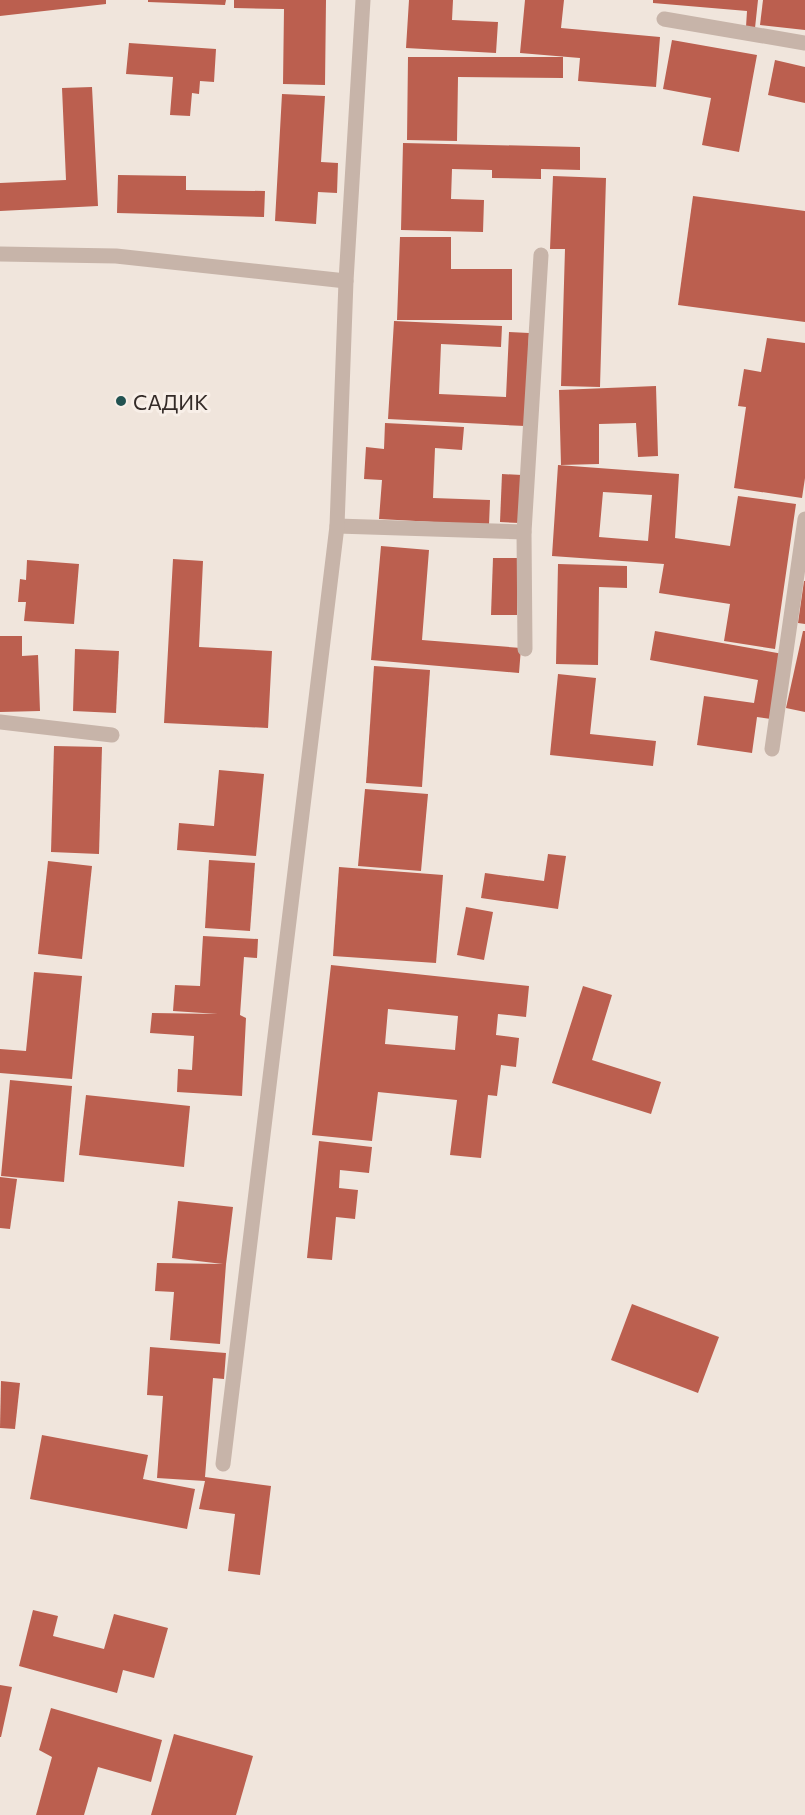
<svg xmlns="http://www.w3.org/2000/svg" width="805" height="1815" viewBox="0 0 805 1815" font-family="Commissioner,sans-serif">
  <rect width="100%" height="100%" fill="#f0e5dc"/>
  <!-- building -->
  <g fill="#bb5f4f" fill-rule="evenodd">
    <path d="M0,0H106V4L0,16Z"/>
    <path d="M148,0H226L225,5L148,2Z"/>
    <path d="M234,0H326L325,85L283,84L284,9L234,8Z"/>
    <path d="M409,0H453L452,20L498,22L496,53L406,48Z"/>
    <path d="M525,0H564L561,28L660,37L656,87L578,81L580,58L520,53Z"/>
    <path d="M653,0H758L755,28L746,27L747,11L653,3Z"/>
    <path d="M763,0H805V30L760,25Z"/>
    <path d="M672,40L757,55L739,152L702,145L711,98L663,89Z"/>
    <path d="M129,43L216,49L214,82L200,81L199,94L192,93L190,116L170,115L173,77L126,74Z"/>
    <path d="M408,57H563V78L458,77L457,141L407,140Z"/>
    <path d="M775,60L805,67V103L768,95Z"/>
    <path d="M92,87L98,206L0,211V183L66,180L62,88Z"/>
    <path d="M282,94L325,96L321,162L338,163L337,193L318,192L316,224L275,221Z"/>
    <path d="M403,143L580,147V170L541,169V179L492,178V170L452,169L451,199L484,200L483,232L401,230Z"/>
    <path d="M118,175L186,176V190L265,191L264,217L117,213Z"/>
    <path d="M553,176L606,178L600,387L561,386L565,249H550Z"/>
    <path d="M693,196L805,211V322L678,305Z"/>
    <path d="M400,237H451V269H512V320H397Z"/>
    <path d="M394,321L502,326L501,347L441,344L439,394L506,397L509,332L529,333L525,426L388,419Z"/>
    <path d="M767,338L805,343V478L802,498L734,488L746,407L738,406L744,369L761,372Z"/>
    <path d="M656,386L658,456L638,457L636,423L599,424V464L561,465L559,390Z"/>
    <path d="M385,423L464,427L462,450L435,448L433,498L490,500L489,525L379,519L382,480L364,479L366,447L384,449Z"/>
    <path d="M558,465L679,474L675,538L730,546L738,496L796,504L775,649L724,641L730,604L659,593L664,564L552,556ZM603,492L652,495L648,541L599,537Z"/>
    <path d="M502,474L522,475L520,523L500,522Z"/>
    <path d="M381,546L429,550L422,640L521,648L519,673L371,660Z"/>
    <path d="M493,558H518L517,615H491Z"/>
    <path d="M173,559L203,561L199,647L272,651L268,728L164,723Z"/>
    <path d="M27,560L79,564L74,624L24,621L26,602H18L20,579L26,580Z"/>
    <path d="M558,564L627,566V588L599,587L598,665L556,664Z"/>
    <path d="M804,581H805V624L798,623Z"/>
    <path d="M655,631L783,654L771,719L757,717L752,753L697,745L704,696L754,703L758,680L650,660Z"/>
    <path d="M803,631H805V712L786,708Z"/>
    <path d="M0,636H22V656L38,655L40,711L0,712Z"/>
    <path d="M75,649L119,651L116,713L73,711Z"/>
    <path d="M374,666L430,670L422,787L366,783Z"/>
    <path d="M558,674L596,678L590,734L656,741L653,766L550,755Z"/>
    <path d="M54,746L102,747L99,854L51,852Z"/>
    <path d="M219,770L264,774L256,856L177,850L179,823L214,826Z"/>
    <path d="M365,789L428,794L421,871L358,866Z"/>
    <path d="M548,854L566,856L558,909L481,898L485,873L544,881Z"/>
    <path d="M209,860L255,863L250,931L205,928Z"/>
    <path d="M48,861L92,866L82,959L38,954Z"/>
    <path d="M339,867L443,875L436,963L333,956Z"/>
    <path d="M466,907L493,912L484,960L457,955Z"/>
    <path d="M203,936L258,939L257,958L244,957L240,1015L246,1018L242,1096L177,1092L178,1069L192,1070L194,1036L150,1033L152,1013L218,1014L173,1011L175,985L200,986Z"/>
    <path d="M331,965L529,986L526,1017L498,1014L496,1035L519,1038L516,1067L501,1065L497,1096L488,1095L481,1158L450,1155L457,1100L378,1092L372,1141L312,1135ZM388,1009L458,1016L455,1050L385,1044Z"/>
    <path d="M34,972L82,976L72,1079L0,1073V1049L26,1051Z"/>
    <path d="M583,986L612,995L592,1060L661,1082L651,1114L552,1083Z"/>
    <path d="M10,1080L72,1086L64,1182L1,1176Z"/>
    <path d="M86,1095L190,1106L184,1167L79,1155Z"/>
    <path d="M319,1141L372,1147L369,1173L340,1170L339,1188L358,1190L355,1219L336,1217L332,1260L307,1258Z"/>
    <path d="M0,1177L17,1179L10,1229L0,1228Z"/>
    <path d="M178,1201L233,1207L226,1264L220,1344L170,1340L174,1292L155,1291L157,1263L223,1264L172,1258Z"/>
    <path d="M632,1304L719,1337L698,1393L611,1360Z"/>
    <path d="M150,1347L226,1353L224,1379L213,1378L205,1477L271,1486L260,1575L228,1571L235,1514L199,1509L205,1481L157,1478L163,1396L147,1395Z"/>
    <path d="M1,1381L20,1383L15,1429L0,1428Z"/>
    <path d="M42,1435L148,1455L143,1479L195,1489L187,1529L30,1499Z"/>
    <path d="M33,1610L58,1616L53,1636L104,1649L114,1614L168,1628L154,1678L123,1670L117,1693L19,1666Z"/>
    <path d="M0,1685L12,1687L1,1737H0Z"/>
    <path d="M51,1708L162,1740L151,1782L98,1767L84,1815H36L52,1757L39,1750Z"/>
    <path d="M174,1734L253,1756L236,1815H151Z"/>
  </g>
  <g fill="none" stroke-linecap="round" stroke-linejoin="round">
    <!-- minor -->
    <g stroke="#c7b4a9" stroke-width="15">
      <path d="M664,19L805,43"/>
      <path d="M0,254L116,256L346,281"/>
      <path d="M337,526L524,532"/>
      <path d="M525,649L524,532L541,255"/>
      <path d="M0,722L112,735"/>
      <path d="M772,749L805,519"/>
      <path d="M223,1464L337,526L346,281L363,0"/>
    </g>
  </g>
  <!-- markers -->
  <circle fill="#225251" stroke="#f8efe8" stroke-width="2" cx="121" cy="401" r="6"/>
  <g text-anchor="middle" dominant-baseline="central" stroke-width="6" stroke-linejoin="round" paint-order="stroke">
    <!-- poi labels -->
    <g font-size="21" fill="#342b28" stroke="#f8efe8" text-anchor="start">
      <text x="133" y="401">САДИК</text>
    </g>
  </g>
</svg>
